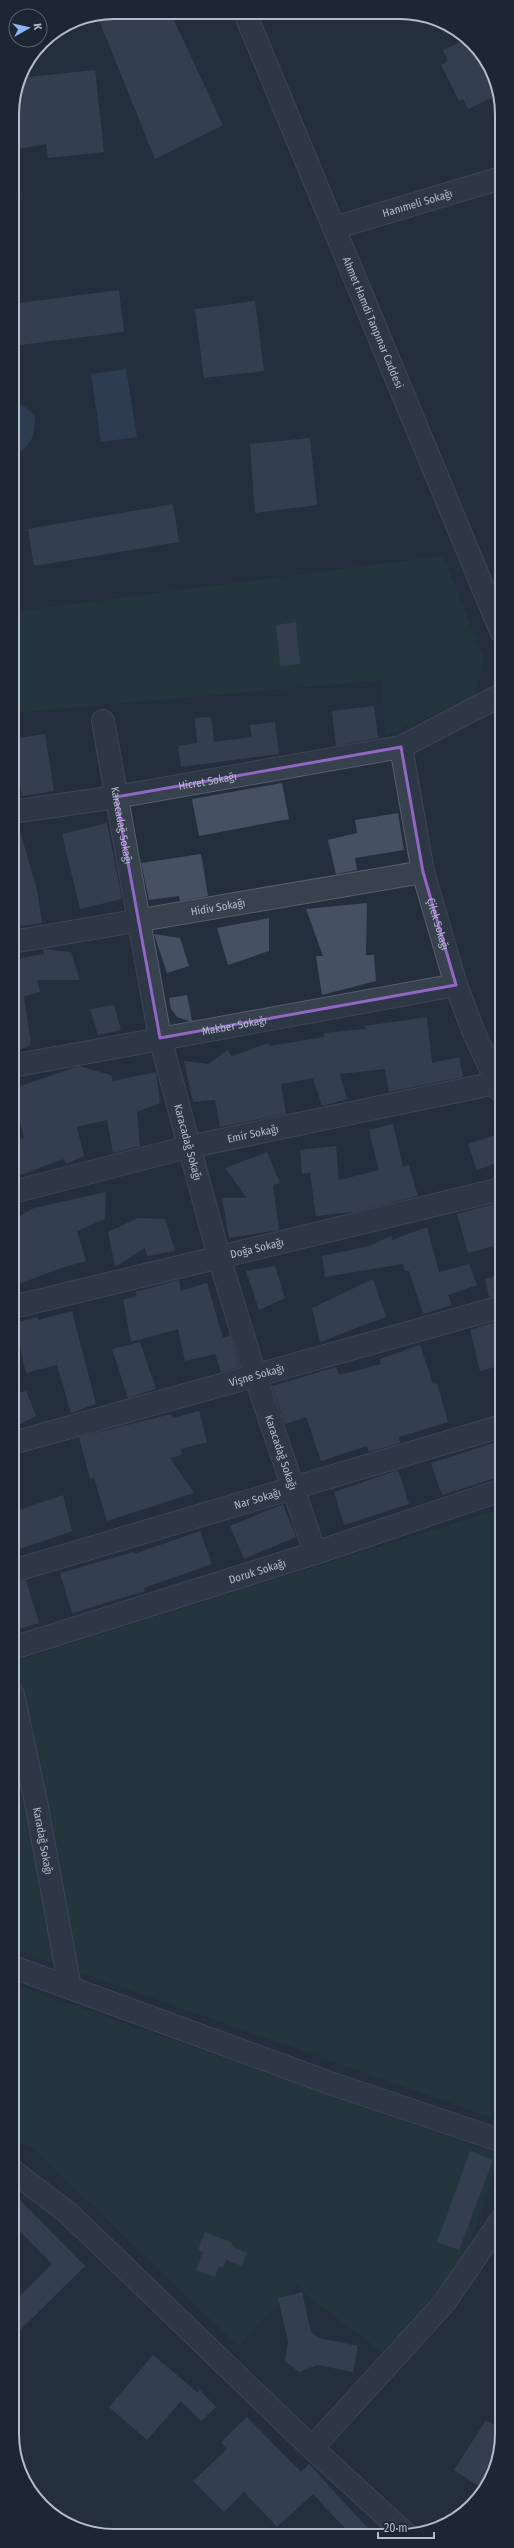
<svg xmlns="http://www.w3.org/2000/svg" width="514" height="2548" viewBox="0 0 514 2548" font-family="'Fira Sans Condensed',sans-serif">
  <rect width="100%" height="100%" fill="#242f3e"/>
  <!-- green -->
  <g fill="#263c3f">
    <path d="M18,171L21,200L12,201V172Z"/>
    <path d="M443,556L484,659L474,697L385,736L382,680L12,713V612Z"/>
    <path d="M502,1508V2121L13,1949V1662Z"/>
    <path d="M13,1984L500,2155L464,2261L382,2352L302,2292L299,2282L238,2346L32,2147L13,2141Z"/>
  </g>
  <!-- water -->
  <g fill="#394c67">
    <path d="M126,369L137,437L101,442L91,374Z"/>
    <path d="M12,401L27,408L35,416C35,438 31,446 12,457Z"/>
  </g>
  <!-- building -->
  <g fill="#455162">
    <path d="M114,12H170L223,125L155,159L97,15Z"/>
    <path d="M467,39L476,47L498,95L468,109L463,99L459,101L441,65L448,61L443,50Z"/>
    <path d="M95,70L104,152L48,158L46,144L12,150V108L19,78Z"/>
    <path d="M119,290L124,332L12,346V304Z"/>
    <path d="M255,301L264,371L204,378L195,309Z"/>
    <path d="M310,438L317,505L255,513L250,444Z"/>
    <path d="M173,504L179,542L34,566L28,529Z"/>
    <path d="M296,622L300,664L280,666L276,625Z"/>
    <path d="M374,706L378,738L336,746L332,711Z"/>
    <path d="M211,717L214,742L252,737L250,725L275,722L279,754L181,767L178,746L197,743L195,718Z"/>
    <path d="M45,734L54,791L22,796L12,739Z"/>
    <path d="M282,783L289,819L199,836L192,799Z"/>
    <path d="M398,813L404,850L355,858L357,870L336,874L328,840L357,833L355,820Z"/>
    <path d="M107,823L122,899L80,909L62,834Z"/>
    <path d="M12,824H18L37,890L42,923L12,927Z"/>
    <path d="M201,854L208,896L180,901L179,896L149,900L141,863Z"/>
    <path d="M367,903L366,955H374L376,981L322,995L316,956H323L306,909Z"/>
    <path d="M269,918V951L228,965L217,928Z"/>
    <path d="M154,934L180,938L189,966L167,973Z"/>
    <path d="M43,949L71,952L80,980H37L40,992L24,996L31,1045L12,1053V960L44,954Z"/>
    <path d="M187,995L192,1021H189L177,1017L171,1009L169,998Z"/>
    <path d="M114,1005L121,1030L98,1035L90,1009Z"/>
    <path d="M427,1017L432,1063L459,1057L463,1077L389,1092L385,1069L340,1074L347,1099L322,1106L313,1078L281,1084L286,1114L220,1127L215,1100L193,1102L184,1061L209,1064L227,1050L232,1056L269,1043L270,1046L324,1037V1033L365,1029V1026Z"/>
    <path d="M79,1066L111,1075L113,1081L156,1072L160,1103L137,1112L140,1146L113,1153L107,1120L77,1127L84,1156L66,1164L64,1159L12,1178V1141L24,1138L12,1089Z"/>
    <path d="M393,1124L403,1167L409,1165L418,1196L354,1212L316,1216L310,1173L302,1174L300,1150L336,1146L339,1180L379,1170L369,1130Z"/>
    <path d="M498,1134L501,1143V1161L477,1170L468,1144Z"/>
    <path d="M267,1152L280,1183L273,1185L279,1230L229,1238L222,1198H247L225,1168Z"/>
    <path d="M106,1192L105,1219L77,1231L86,1261L61,1268L19,1284V1238L14,1239V1219L34,1208Z"/>
    <path d="M501,1202V1244L468,1253L457,1214Z"/>
    <path d="M138,1218L165,1219L175,1251L147,1256L145,1248L115,1267L108,1232Z"/>
    <path d="M427,1227L439,1272L469,1264L477,1285L448,1295L452,1305L423,1314L409,1271H405L403,1264L325,1277L322,1256L369,1246L391,1236L392,1240Z"/>
    <path d="M275,1266L285,1298L259,1310L246,1271Z"/>
    <path d="M501,1275V1295L489,1297L485,1279Z"/>
    <path d="M373,1279L386,1317L320,1342L312,1308Z"/>
    <path d="M179,1280L181,1291L207,1283L223,1338L230,1335L239,1367L221,1372L215,1354L185,1361L178,1329L131,1342L123,1300L137,1296L135,1292Z"/>
    <path d="M72,1311L96,1404L71,1413L57,1365L26,1373L14,1323L38,1317V1320Z"/>
    <path d="M501,1320L502,1365L480,1371L470,1330Z"/>
    <path d="M140,1342L156,1389L128,1398L112,1349Z"/>
    <path d="M420,1345L433,1384L437,1383L448,1422L399,1437L400,1443L369,1452L367,1446L321,1461L306,1417L285,1424L272,1386L336,1367L339,1375L381,1364L380,1359Z"/>
    <path d="M26,1391L36,1416L13,1427V1394Z"/>
    <path d="M199,1411L207,1442L181,1449L182,1455L170,1458L194,1493L107,1521L94,1478L90,1479L79,1437L167,1415H172L173,1418Z"/>
    <path d="M494,1443L495,1446L502,1444V1476L442,1495L431,1463Z"/>
    <path d="M398,1470L409,1504L344,1525L334,1492Z"/>
    <path d="M63,1495L72,1531L20,1549L13,1534V1512Z"/>
    <path d="M283,1504L296,1537L244,1559L230,1526Z"/>
    <path d="M200,1531L212,1564L144,1588L145,1591L72,1613L60,1573L133,1552L134,1554Z"/>
    <path d="M26,1580L39,1623L13,1631V1583Z"/>
    <path d="M470,2151L493,2160L459,2250L437,2242Z"/>
    <path d="M13,2193L85,2266L13,2337V2303L52,2264L13,2224Z"/>
    <path d="M205,2232L231,2242L233,2247L247,2253L242,2266L226,2260L223,2268L219,2266L215,2277L196,2270L203,2252L198,2250Z"/>
    <path d="M302,2292L311,2332L319,2338L358,2346L353,2372L317,2365L299,2372L285,2361L288,2341L278,2298Z"/>
    <path d="M153,2355L198,2393L200,2390L216,2407L201,2421L181,2401L147,2440L109,2407Z"/>
    <path d="M247,2417L301,2472L309,2464L374,2535H351L313,2494L277,2527L244,2492L224,2512L193,2481L227,2449L221,2442Z"/>
    <path d="M486,2420L502,2430V2440L494,2473L483,2489L454,2470Z"/>
  </g>
  <g fill="none" stroke-linecap="round" stroke-linejoin="round">
    <defs>
      <g id="minor">
        <path id="s1" d="M245,13L501,631"/>
        <path id="s2" d="M334,228L501,178"/>
        <path id="s3" d="M103,721L160,1038L219,1257L255,1375L315,1553"/>
        <path id="s4" d="M401,747L423,872L456,985L474,1033L501,1091"/>
        <path id="s5" d="M12,812L116,797L401,747L501,695"/>
        <path id="s6" d="M12,942L423,872"/>
        <path id="s7" d="M12,1066L456,985"/>
        <path id="s8" d="M13,1192L188,1147L496,1083"/>
        <path id="s9" d="M13,1307L501,1189"/>
        <path id="s10" d="M13,1443L501,1307"/>
        <path id="s11" d="M13,1571L502,1426"/>
        <path id="s12" d="M13,1648L315,1553L502,1490"/>
        <path id="s13" d="M13,1695L36,1802L70,1988"/>
        <path d="M13,1967L327,2082L502,2141"/>
        <path d="M13,2171L68,2213L312,2448L407,2535"/>
        <path d="M312,2448L444,2303L502,2219"/>
      </g>
    </defs>
    <!-- minor casing -->
    <use href="#minor" stroke="#565f6c" stroke-width="24"/>
    <!-- minor -->
    <use href="#minor" stroke="#38414e" stroke-width="22"/>
  </g>
  <!-- marked area -->
  <path d="M0 0H514V2548H0ZM401,747L423,872L456,985L160,1038L116,797Z" fill="#242f3e" fill-opacity=".55" fill-rule="evenodd"/>
  <path fill="none" stroke="#9266c3" stroke-width="3" stroke-linejoin="round" d="M401,747L423,872L456,985L160,1038L116,797Z"/>
  <g text-anchor="middle" dominant-baseline="central" stroke-width="3.5" stroke-linejoin="round" paint-order="stroke">
    <!-- street labels -->
    <g font-size="11" fill="#b4bcc9" stroke="#1d2633">
      <text stroke="none"><textPath href="#s2" startOffset="87">Hanımeli Sokağı</textPath></text>
      <text stroke="none"><textPath href="#s1" startOffset="335">Ahmet Hamdi Tanpınar Caddesi</textPath></text>
      <text stroke="none"><textPath href="#s5" startOffset="198">Hicret Sokağı</textPath></text>
      <text stroke="none"><textPath href="#s3" startOffset="106">Karacadağ Sokağı</textPath></text>
      <text stroke="none"><textPath href="#s6" startOffset="209">Hidiv Sokağı</textPath></text>
      <text stroke="none"><textPath href="#s4" startOffset="181">Çilek Sokağı</textPath></text>
      <text stroke="none"><textPath href="#s7" startOffset="226">Makber Sokağı</textPath></text>
      <text stroke="none"><textPath href="#s8" startOffset="247">Emir Sokağı</textPath></text>
      <text stroke="none"><textPath href="#s3" startOffset="430">Karacadağ Sokağı</textPath></text>
      <text stroke="none"><textPath href="#s9" startOffset="251">Doğa Sokağı</textPath></text>
      <text stroke="none"><textPath href="#s10" startOffset="253">Vişne Sokağı</textPath></text>
      <text stroke="none"><textPath href="#s3" startOffset="754">Karacadağ Sokağı</textPath></text>
      <text stroke="none"><textPath href="#s11" startOffset="255">Nar Sokağı</textPath></text>
      <text stroke="none"><textPath href="#s12" startOffset="256">Doruk Sokağı</textPath></text>
      <text stroke="none"><textPath href="#s13" startOffset="149">Karadağ Sokağı</textPath></text>
    </g>
  </g>
  <!-- crop -->
  <path d="M0 0H514V2548H0ZM114 19H400A95 95 0 0 1 495 114V2434A95 95 0 0 1 400 2529H114A95 95 0 0 1 19 2434V114A95 95 0 0 1 114 19Z" fill="#1d2633" fill-rule="evenodd"/>
  <path fill="none" stroke="#b4bcc9" stroke-width="2" d="M114 19H400A95 95 0 0 1 495 114V2434A95 95 0 0 1 400 2529H114A95 95 0 0 1 19 2434V114A95 95 0 0 1 114 19Z"/>
  <!-- north arrow -->
  <g transform="translate(28 28) rotate(82)"><circle r="19" fill="#1d2633" stroke="#59626f"/>
  <path d="M0-3L7 15L0 10L-7 15Z" fill="#8ab4f8"/>
  <text y="-6" font-size="11" font-weight="bold" text-anchor="middle" fill="#b4bcc9">K</text>
  </g>
  <!-- scale -->
  <path d="M378 2532v6h56v-6" fill="none" stroke="#b4bcc9" stroke-width="2"/>
  <text x="384" y="2532" font-size="12" fill="#b4bcc9" stroke="#1d2633" stroke-width="3" paint-order="stroke">20 m</text>
</svg>
